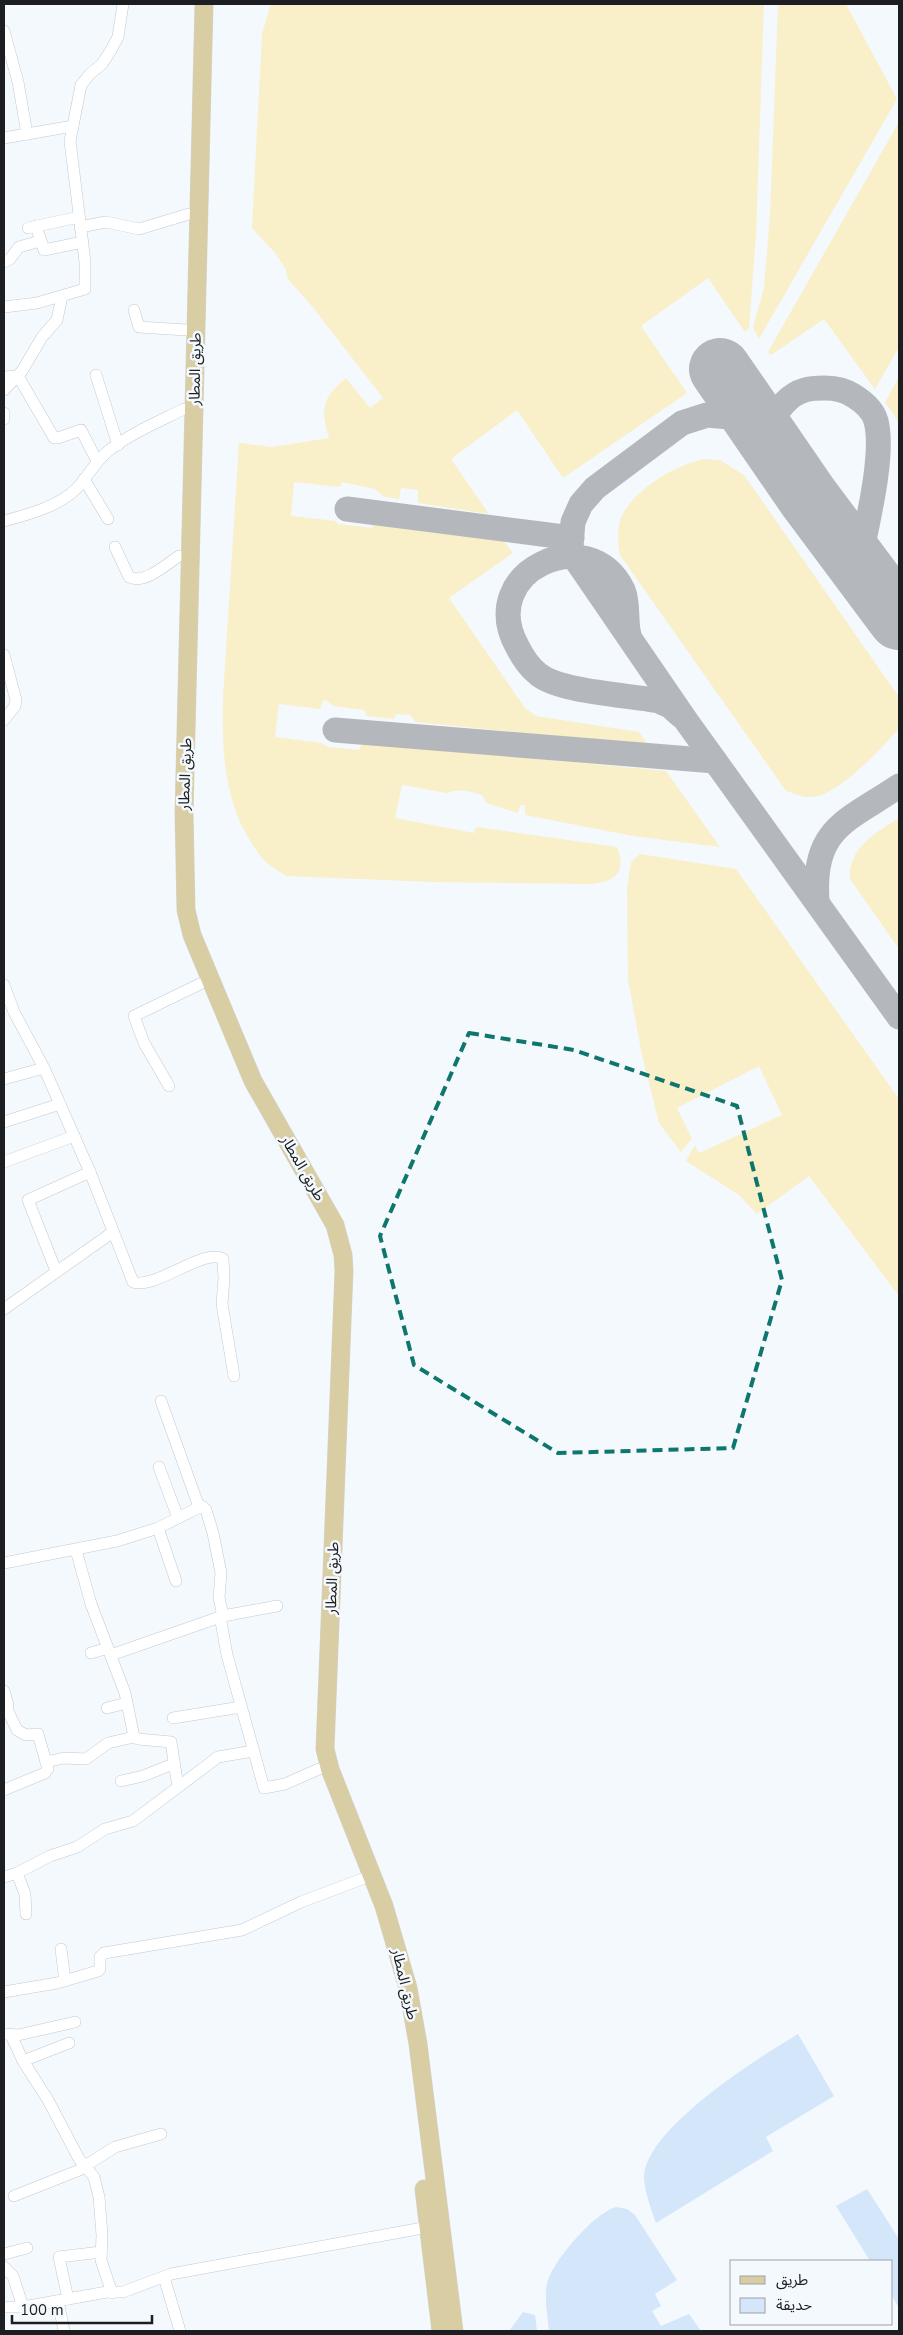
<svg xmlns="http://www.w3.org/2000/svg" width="903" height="2335" viewBox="0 0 903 2335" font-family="'Nunito Sans','Noto Sans Arabic',sans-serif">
  <rect width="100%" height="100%" fill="#f4f9fe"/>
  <!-- green -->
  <g fill="#d4e6fa">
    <path d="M798,2034L834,2096L766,2137L773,2151L656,2223C651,2209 645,2193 644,2178C644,2129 760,2057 798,2034Z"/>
    <path d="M867,2189L899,2239V2308L892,2296V2261H870L836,2206Z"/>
    <path d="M616,2207L627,2209L635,2215L677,2280L655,2294L661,2306L652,2311L661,2326L689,2314L701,2331H549C548,2316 543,2295 548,2280C555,2259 594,2213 616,2207Z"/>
    <path d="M523,2312L535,2315L537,2331H509Z"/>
  </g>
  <!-- sand -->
  <g fill="#f9efc9">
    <path d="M271,4H764L756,234L749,328L745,332L708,278L641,326L687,393L563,478L517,410L451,459L489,514L418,503V490L401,488L399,499L384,497L375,489L342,482L340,487L294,482L291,516L336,521L338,524L372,528L373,522L503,540L513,553L449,598L525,708L536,716L639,732L648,745L415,722L411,715L396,714L394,719L367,716L364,710L333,706L326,700L323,701L320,709L279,704L275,737L321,743L329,747L359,750L362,743H369L666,771L720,847L633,836L525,815V805H520L518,813L486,803L483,796C474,791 456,788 447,793L402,785L395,818L474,833L476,827L617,847C627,872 615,882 592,884L433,882L286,876C280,872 273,868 267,863C261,859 257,851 253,845C223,801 222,748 223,697L239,443L272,447L329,438C320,409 322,398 346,378L370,408L383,398L311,305L288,279L285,268L276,254L252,228L262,34Z"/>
    <path d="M778,4H846L897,99L759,339L753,327L764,288L770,215Z"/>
    <path d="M899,122V347L875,389L824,319L771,355L768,352Z"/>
    <path d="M899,377V423L885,402Z"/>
    <path d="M705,459L720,460L744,475L899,697V727L897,731C880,749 835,800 808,797C801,797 793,793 786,791L620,555C618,544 617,532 620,521C629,492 676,464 705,459Z"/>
    <path d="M899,818V949L850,879C848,848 875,833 899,818Z"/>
    <path d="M640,854L736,869L899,1099V1296L809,1176L757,1214L739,1195L686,1161L695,1145L699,1153L782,1115L759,1066L677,1108L692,1139L681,1152L659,1123L642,1055L628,980L627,889L631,862Z"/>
  </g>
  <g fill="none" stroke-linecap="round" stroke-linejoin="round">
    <!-- taxiway -->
    <g stroke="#b4b8bc" stroke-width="25">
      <path d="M768,436L744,421L730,417L707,415L682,423L595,488L581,504L573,522L571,545L574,557L687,722L899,1017"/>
      <path d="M808,497C796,492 786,485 777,475C756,448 773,399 805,390C811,388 819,388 825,388C835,388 845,390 854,396C862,401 873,410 876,421C885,455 866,528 859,564"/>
      <path d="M347,509L572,538"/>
      <path d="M629,635C625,621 629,604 623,590C589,520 476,571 517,646C522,656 529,667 538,674C559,692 629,695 659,701L670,706L680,715"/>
      <path d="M335,730L715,761"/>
      <path d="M817,900C812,828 847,821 899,786"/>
    </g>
    <!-- runway -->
    <path stroke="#b4b8bc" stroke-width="62" d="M720,369L808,497L899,619"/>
    <defs>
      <g id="minor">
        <path d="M4,31L18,82L27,134"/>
        <path d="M4,138L73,126"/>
        <path d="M36,226L44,250L83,242"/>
        <path d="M80,227L106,222L139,229L189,214"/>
        <path d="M28,228L79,217"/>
        <path d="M4,262L10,259L19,247L40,241"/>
        <path d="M4,307L37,303L85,289V262L70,141L81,85L90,74L102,64L111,50L118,37L123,4"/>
        <path d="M134,310L139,327L186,330"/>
        <path d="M96,375L118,445"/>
        <path d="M4,377L18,376L54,438H58L81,430L97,461"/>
        <path d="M4,390L22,371L42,337L57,320L62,296"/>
        <path d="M4,413V419"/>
        <path d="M84,479L108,519"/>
        <path d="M4,521C27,515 60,506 77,488C88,477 94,463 107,452C129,434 158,422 184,409"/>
        <path d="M115,547L129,577C144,585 167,564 179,556"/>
        <path d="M4,655L16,700L15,706L4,720"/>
        <path d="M4,985L14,1012L44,1068L90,1172L133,1282C155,1290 205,1247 223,1259L224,1278L222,1304L234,1376"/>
        <path d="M4,1079L44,1068"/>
        <path d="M169,1086L144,1043L134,1016L200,984"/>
        <path d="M4,1122L60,1104"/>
        <path d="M4,1162L74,1136"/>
        <path d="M56,1271L28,1200L90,1172"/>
        <path d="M4,1309L113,1232"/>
        <path d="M161,1401L199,1507"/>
        <path d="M159,1467L178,1518"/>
        <path d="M158,1528L176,1581"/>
        <path d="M76,1550L91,1604L125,1693L134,1737L138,1739L171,1742L178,1787"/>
        <path d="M4,1563L117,1541L158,1528L202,1506L206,1510L213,1533L221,1573L219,1598L223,1616"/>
        <path d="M220,1616L227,1655L264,1788L285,1784L319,1769"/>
        <path d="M91,1653L108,1648"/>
        <path d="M111,1655L223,1616L277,1606"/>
        <path d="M4,1691L8,1705L4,1713"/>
        <path d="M107,1708L127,1703"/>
        <path d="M173,1718L241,1707"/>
        <path d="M46,1762L64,1758L86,1759L108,1743L134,1737"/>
        <path d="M121,1781L143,1776L173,1764"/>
        <path d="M4,1790L45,1773L48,1769L38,1734L26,1735L17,1730L7,1709"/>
        <path d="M17,1873L25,1894L26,1914"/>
        <path d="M4,1877L17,1873L50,1856L77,1847L105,1829L133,1821L218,1757L253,1751"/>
        <path d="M61,1949L65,1981"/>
        <path d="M4,1992L57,1983L98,1971L100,1969V1957L104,1953L242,1930L301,1902L362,1879"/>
        <path d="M5,2034L18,2035L75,2022"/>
        <path d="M11,2035L23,2061L48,2100L79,2159L94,2177L99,2197L102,2235L101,2260L112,2293"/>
        <path d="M23,2061L69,2043"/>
        <path d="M85,2166L115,2147L161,2134"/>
        <path d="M14,2196L87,2167"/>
        <path d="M4,2254L27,2248"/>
        <path d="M4,2267L13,2276L23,2307"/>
        <path d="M164,2277L180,2331"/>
        <path d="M68,2299L59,2257L101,2252"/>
        <path d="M58,2301L64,2331"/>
        <path d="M4,2307H23L107,2292H123L171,2274L428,2227"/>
      </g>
      <g id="primary">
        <path d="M204,4L184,813L186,910L192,935L253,1081L335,1225L343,1255L344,1271L325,1749L330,1769L384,1906L408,1988L418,2044L454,2331"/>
        <path d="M424,2189L441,2331"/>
      </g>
    </defs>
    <!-- minor casing -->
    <use href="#minor" stroke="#c3c9cf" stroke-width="12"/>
    <!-- primary casing -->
    <use href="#primary" stroke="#d6d6d7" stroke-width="19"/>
    <!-- minor -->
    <use href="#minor" stroke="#fff" stroke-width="11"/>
    <!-- primary -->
    <use href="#primary" stroke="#d9cda3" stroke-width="18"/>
  </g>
  <!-- marked area -->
  <path fill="none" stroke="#0f766e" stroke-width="4" stroke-dasharray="10 6" stroke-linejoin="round" d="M469,1033L574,1050L737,1106L782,1280L733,1448L558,1453L414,1365L380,1236Z"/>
  <g text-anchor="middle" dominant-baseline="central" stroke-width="5" stroke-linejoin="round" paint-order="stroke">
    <!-- street labels -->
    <g font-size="15" fill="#1c1e21" stroke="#f4f9fe">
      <text transform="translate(195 369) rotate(-89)">طريق المطار</text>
      <text transform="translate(185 774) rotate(-88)">طريق المطار</text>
      <text transform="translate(303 1168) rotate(60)">طريق المطار</text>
      <text transform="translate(332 1578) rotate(-88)">طريق المطار</text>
      <text transform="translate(405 1984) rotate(77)">طريق المطار</text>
    </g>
  </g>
  <!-- border -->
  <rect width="903" height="2335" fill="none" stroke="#1c1e21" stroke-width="10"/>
  <!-- legend -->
  <rect x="730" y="2260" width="162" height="65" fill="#f4f9fe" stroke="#9ea1a6"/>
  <rect x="740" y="2276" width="25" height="8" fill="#d9cda3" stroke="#9ea1a6"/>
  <text x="776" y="2285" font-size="15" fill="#1c1e21">طريق</text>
  <rect x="740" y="2298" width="25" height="15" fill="#d4e6fa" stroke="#9ea1a6"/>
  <text x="776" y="2310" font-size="15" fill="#1c1e21">حديقة</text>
  <!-- scale -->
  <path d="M12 2315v8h140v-8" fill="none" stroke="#1c1e21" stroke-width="2.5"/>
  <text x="20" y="2315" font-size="15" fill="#1c1e21" stroke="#f4f9fe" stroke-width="4" paint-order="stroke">100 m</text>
</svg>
